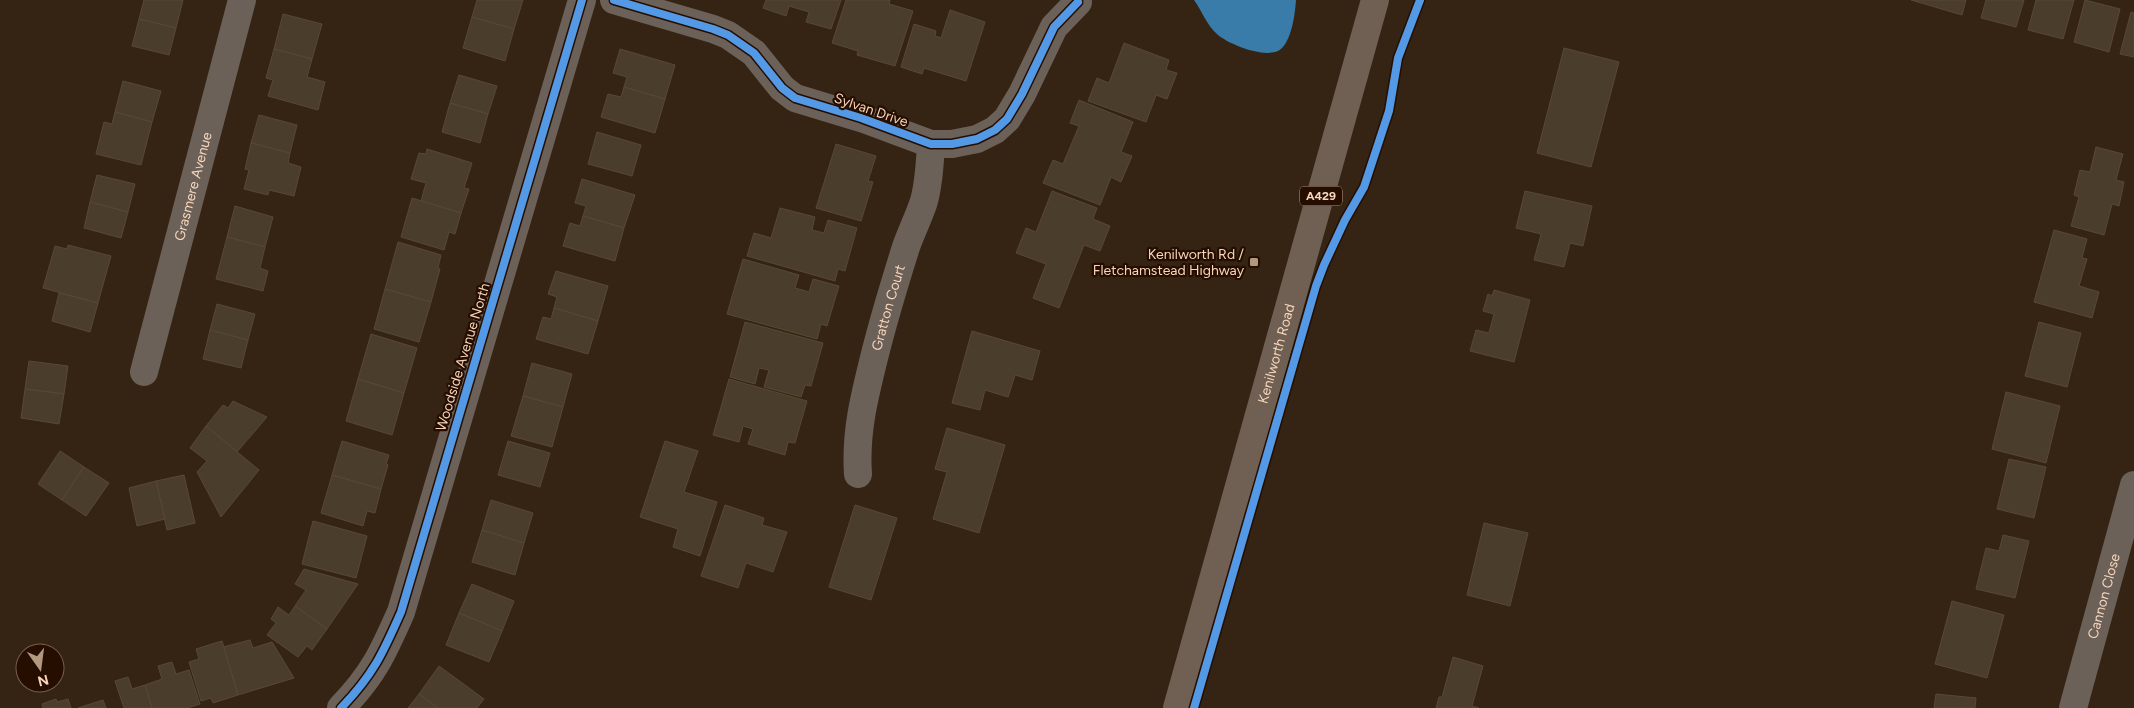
<svg xmlns="http://www.w3.org/2000/svg" width="2134" height="708" viewBox="0 0 2134 708" font-family="Figtree,sans-serif">
  <rect width="100%" height="100%" fill="#352413"/>
  <!-- water -->
  <path fill="#397ca9" d="M1194,0H1296C1295,14 1292,38 1282,48C1270,61 1230,45 1218,35C1207,26 1202,11 1194,0Z"/>
  <!-- building -->
  <g fill="#4a3d2c" stroke="#584932">
    <path d="M144,0H183L176,28L139,19Z"/>
    <path d="M477,0H523L514,29L472,17Z"/>
    <path d="M766,0H841L831,29L806,22L809,12L789,6L786,16L763,8Z"/>
    <path d="M846,0H890L889,4L913,11L895,66L857,55L858,51L832,43Z"/>
    <path d="M1911,0H1966L1962,15Z"/>
    <path d="M1986,0H2024L2016,27L1981,18Z"/>
    <path d="M2036,0H2074L2063,39L2028,30Z"/>
    <path d="M2085,0L2120,9L2109,52L2074,42Z"/>
    <path d="M950,10L985,22L966,81L924,68L922,74L901,67L914,24L936,31L935,36L941,38Z"/>
    <path d="M2131,12L2134,13V57L2120,54Z"/>
    <path d="M283,14L322,24L312,59L274,49Z"/>
    <path d="M472,17L514,29L505,61L463,48Z"/>
    <path d="M139,19L176,28L169,55L132,46Z"/>
    <path d="M1124,43L1169,60L1166,70L1177,73L1167,99L1156,95L1146,122L1088,101L1097,78L1109,83Z"/>
    <path d="M1564,48L1619,62L1591,167L1537,153Z"/>
    <path d="M274,49L312,59L307,77L325,82L318,110L268,96L273,80L266,78Z"/>
    <path d="M620,49L675,65L665,99L624,87L627,77L613,73Z"/>
    <path d="M459,75L497,86L488,114L450,103Z"/>
    <path d="M123,81L161,91L152,122L115,112Z"/>
    <path d="M624,87L665,99L655,133L601,117L608,94L621,97Z"/>
    <path d="M1079,100L1133,122L1121,152L1132,156L1121,182L1111,177L1100,205L1043,183L1053,160L1063,164L1079,126L1070,123Z"/>
    <path d="M450,103L488,114L480,143L442,132Z"/>
    <path d="M115,112L152,122L141,165L96,154L104,122L112,124Z"/>
    <path d="M259,115L297,125L290,153L251,143Z"/>
    <path d="M597,132L641,145L632,176L588,164Z"/>
    <path d="M251,143L290,153L288,163L301,167L294,196L269,190L268,195L244,189L249,170L245,169Z"/>
    <path d="M836,144L876,156L868,181L873,182L861,221L816,208Z"/>
    <path d="M2096,147L2123,154L2116,180L2124,182L2119,206L2112,204L2104,235L2071,226L2079,197L2074,195L2080,170L2090,172Z"/>
    <path d="M427,149L472,163L464,188L469,189L461,213L421,201L426,183L411,179L419,153L426,154Z"/>
    <path d="M97,175L135,184L128,212L90,202Z"/>
    <path d="M582,179L635,195L624,228L583,216L586,206L575,203Z"/>
    <path d="M1052,191L1097,208L1093,219L1110,226L1100,251L1084,245L1059,308L1033,298L1046,264L1016,253L1026,228L1036,232Z"/>
    <path d="M1525,191L1592,206L1583,246L1570,243L1564,267L1534,260L1541,234L1516,228Z"/>
    <path d="M412,198L461,213L455,234L449,232L444,250L401,237Z"/>
    <path d="M90,202L128,212L121,238L84,228Z"/>
    <path d="M235,206L273,217L265,247L227,237Z"/>
    <path d="M780,208L815,217L812,230L824,233L828,220L857,228L845,271L838,269L835,281L747,256L754,233L771,238Z"/>
    <path d="M583,216L624,228L615,261L563,246L570,223L580,226Z"/>
    <path d="M2054,230L2087,239L2082,258L2087,259L2079,286L2099,292L2092,318L2034,302Z"/>
    <path d="M227,237L265,247L260,268L268,271L263,291L216,279Z"/>
    <path d="M398,242L441,255L438,268L440,269L431,302L385,289Z"/>
    <path d="M68,245L111,256L98,303L43,288L55,246L67,249Z"/>
    <path d="M743,259L799,275L795,288L809,292L813,279L839,286L827,326L821,324L817,339L727,314Z"/>
    <path d="M556,271L608,286L598,321L554,308L557,297L548,294Z"/>
    <path d="M385,289L431,302L419,342L374,329Z"/>
    <path d="M1494,290L1530,300L1514,362L1470,351L1476,330L1489,333L1494,314L1483,311L1488,294L1492,296Z"/>
    <path d="M59,293L98,303L90,332L52,321Z"/>
    <path d="M217,304L255,314L248,340L210,330Z"/>
    <path d="M554,308L598,321L588,354L536,339L543,317L551,319Z"/>
    <path d="M745,322L823,343L811,386L805,385L801,397L764,387L769,370L759,368L755,384L730,377Z"/>
    <path d="M2039,322L2081,333L2067,387L2025,376Z"/>
    <path d="M210,330L248,340L241,368L203,359Z"/>
    <path d="M972,331L1040,351L1032,380L1015,375L1008,397L985,390L980,410L952,403Z"/>
    <path d="M371,334L417,348L404,393L358,379Z"/>
    <path d="M29,361L68,366L64,394L25,389Z"/>
    <path d="M532,363L572,374L563,407L523,396Z"/>
    <path d="M358,379L404,393L392,435L346,421Z"/>
    <path d="M729,379L807,401L795,443L788,442L785,455L748,444L753,429L743,426L739,442L713,435Z"/>
    <path d="M25,389L64,394L59,424L21,418Z"/>
    <path d="M2006,392L2060,406L2046,463L1992,449Z"/>
    <path d="M523,396L563,407L552,447L511,436Z"/>
    <path d="M233,401L267,417L237,452L206,426L223,405L228,408Z"/>
    <path d="M206,426L259,470L221,517L197,472L207,461L190,448Z"/>
    <path d="M947,428L1005,445L979,533L933,519L947,472L935,469Z"/>
    <path d="M342,441L389,455L386,464L388,465L381,489L332,475Z"/>
    <path d="M508,441L550,453L540,487L498,475Z"/>
    <path d="M665,441L698,451L684,492L717,502L700,556L673,547L678,529L640,517Z"/>
    <path d="M60,451L84,467L62,500L38,484Z"/>
    <path d="M2009,459L2046,467L2034,518L1997,509Z"/>
    <path d="M84,467L109,483L86,516L62,500Z"/>
    <path d="M184,475L195,523L167,530L156,481Z"/>
    <path d="M332,475L381,489L375,513L367,511L363,526L321,513Z"/>
    <path d="M156,481L165,519L137,526L129,488Z"/>
    <path d="M491,500L533,513L524,543L482,530Z"/>
    <path d="M725,505L764,518L762,525L787,532L773,572L746,563L738,588L701,576Z"/>
    <path d="M855,505L897,518L871,600L829,587Z"/>
    <path d="M313,521L367,536L356,578L302,564Z"/>
    <path d="M1484,523L1528,533L1510,606L1467,595Z"/>
    <path d="M482,530L524,543L515,575L472,562Z"/>
    <path d="M2003,535L2029,541L2015,598L1976,589L1986,548L1999,551Z"/>
    <path d="M304,569L358,584L327,629L295,606L306,590L295,584Z"/>
    <path d="M472,584L514,601L502,631L459,613Z"/>
    <path d="M1952,601L2004,615L1987,678L1935,664Z"/>
    <path d="M295,606L327,629L312,650L307,646L298,657L267,635L276,623L271,619L278,607L289,615Z"/>
    <path d="M459,613L502,631L489,662L446,645Z"/>
    <path d="M250,640L253,648L272,642L294,678L238,695L223,647Z"/>
    <path d="M222,641L238,695L213,703L211,698L201,701L189,662L199,659L196,649Z"/>
    <path d="M1453,657L1483,666L1472,706L1479,708H1436L1439,697H1442Z"/>
    <path d="M172,662L176,674L189,670L200,704L187,708H152L145,685L162,679L158,666Z"/>
    <path d="M439,666L484,699L477,708H438L419,694Z"/>
    <path d="M128,677L132,689L145,685L152,708H124L115,681Z"/>
    <path d="M419,694L438,708H408Z"/>
    <path d="M1936,694L1976,698L1975,708H1934Z"/>
    <path d="M56,699L57,702L68,699L71,708H43L42,704Z"/>
    <path d="M103,700L106,708H78Z"/>
  </g>
  <g fill="none" stroke-linecap="round" stroke-linejoin="round">
    <!-- minor -->
    <g stroke="#6b6159" stroke-width="28">
      <path d="M614,0L713,29L728,35L754,53L782,88L795,98L861,118L931,144H952L977,139L995,130L1007,119L1022,94L1054,27L1078,2"/>
      <path id="s1" d="M144,372L242,0"/>
      <path id="s2" d="M858,474C855,432 865,394 875,354C884,318 895,282 906,247C911,232 919,217 924,201C929,183 930,163 931,144"/>
      <path d="M341,708C373,675 383,653 401,612L582,0"/>
      <path id="s3" d="M2073,708L2134,485"/>
    </g>
    <!-- primary -->
    <path stroke="#6f6053" stroke-width="28" id="s4" d="M1177,708L1375,0"/>
    <defs>
      <g id="cycleway">
        <path d="M614,0L713,29L728,35L754,53L782,88L795,98L861,118L931,144H952L977,139L995,130L1007,119L1022,94L1054,27L1078,2"/>
        <path d="M341,708C373,675 383,653 401,612L582,0"/>
        <path d="M1194,708L1316,286L1324,265L1345,220L1364,187L1389,111L1398,58L1420,0"/>
      </g>
    </defs>
    <!-- cycleway casing -->
    <use href="#cycleway" stroke="#250e00" stroke-width="11"/>
    <!-- cycleway -->
    <use href="#cycleway" stroke="#5399e6" stroke-width="8"/>
  </g>
  <!-- markers -->
  <rect fill="#b39880" stroke="#250e00" stroke-width="2" x="1249" y="257" width="10" height="10" rx="2.5"/>
  <g text-anchor="middle" dominant-baseline="central" stroke-width="4.5" stroke-linejoin="round" paint-order="stroke">
    <!-- shield labels -->
    <rect fill="#250e00" stroke="#b89a83" stroke-width="1" x="1300" y="186.5" width="42" height="19" rx="4"/>
    <g font-size="12" font-weight="bold" fill="#f7d6bb">
      <text x="1321" y="196">A429</text>
    </g>
    <!-- street labels -->
    <g font-size="14" fill="#f7d6bb" stroke="#250e00">
      <text transform="translate(871 110) rotate(19)">Sylvan Drive</text>
      <text stroke="none"><textPath href="#s1" startOffset="192">Grasmere Avenue</textPath></text>
      <text stroke="none"><textPath href="#s2" startOffset="170">Gratton Court</textPath></text>
      <text stroke="none"><textPath href="#s4" startOffset="368">Kenilworth Road</textPath></text>
      <text transform="translate(463 357) rotate(-73)">Woodside Avenue North</text>
      <text stroke="none"><textPath href="#s3" startOffset="116">Cannon Close</textPath></text>
    </g>
    <!-- poi labels -->
    <g font-size="14" fill="#f7d6bb" stroke="#250e00" text-anchor="end">
      <text x="1244" y="254">Kenilworth Rd /<tspan x="1244" dy="16">Fletchamstead Highway</tspan></text>
    </g>
  </g>
  <!-- north arrow -->
  <g transform="translate(40 668) rotate(166)"><circle r="24" fill="#250e00" stroke="#795e4b"/>
  <path d="M0-4L9 19L0 12L-9 19Z" fill="#b39880"/>
  <text y="-8" font-size="14" font-weight="bold" text-anchor="middle" fill="#f7d6bb">N</text>
  </g>
</svg>
